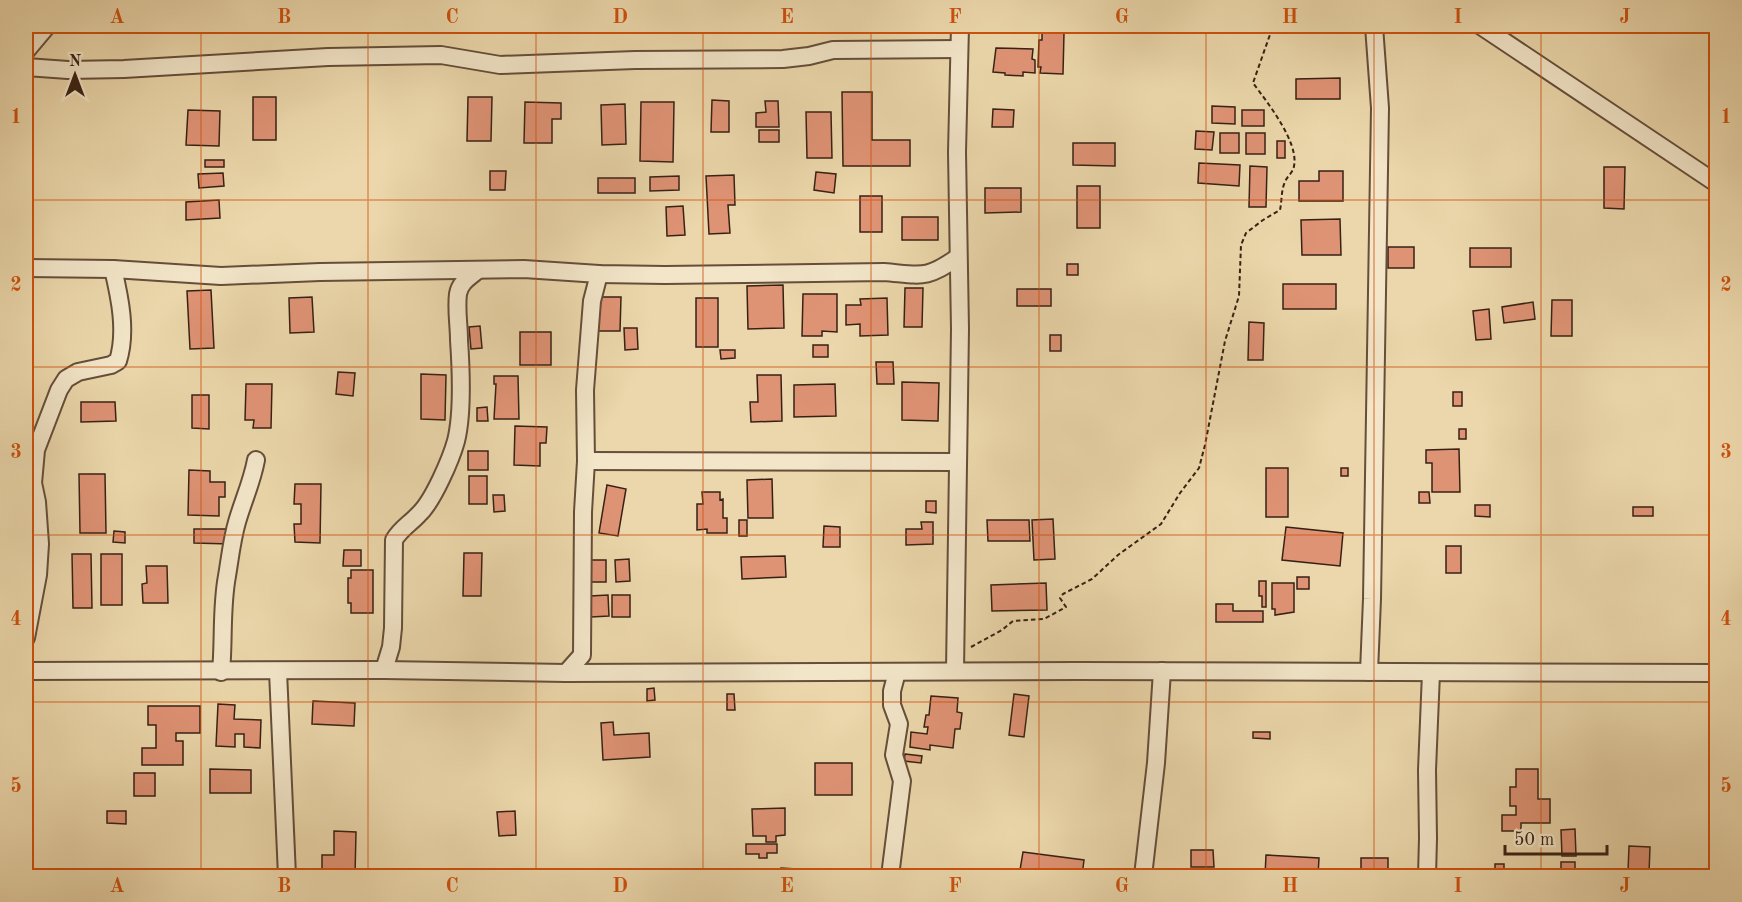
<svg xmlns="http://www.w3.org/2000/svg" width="1742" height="902" viewBox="0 0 1742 902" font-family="'Old Standard TT',serif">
  <rect width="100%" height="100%" fill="#ebd7ab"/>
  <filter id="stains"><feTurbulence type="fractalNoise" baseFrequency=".00333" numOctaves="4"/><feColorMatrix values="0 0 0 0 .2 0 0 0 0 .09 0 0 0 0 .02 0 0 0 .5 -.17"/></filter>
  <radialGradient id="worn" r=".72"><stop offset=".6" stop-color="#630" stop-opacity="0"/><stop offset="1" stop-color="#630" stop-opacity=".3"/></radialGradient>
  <!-- building -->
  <g fill="#df9375" stroke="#382114" stroke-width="1.5">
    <path d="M1041,26H1068V29L1041,27Z"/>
    <path d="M1042,32L1064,33L1063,74L1040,73L1041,67H1038L1039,40H1042Z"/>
    <path d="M996,48L1033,49L1032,59L1035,60V73L1023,72V76L1005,75V73L993,72Z"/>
    <path d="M1340,78V99H1296V79Z"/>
    <path d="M842,92H872V140H910V166H843Z"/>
    <rect x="253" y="97" width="23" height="43"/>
    <path d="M468,97H492L491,141H467Z"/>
    <path d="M712,100L729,101V132H711Z"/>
    <path d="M765,101H778L779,127H756V113L766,112Z"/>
    <path d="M525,102L561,103V119H552V143H524Z"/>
    <path d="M641,102H674L673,162L640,161Z"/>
    <path d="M625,104L626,144L602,145L601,105Z"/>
    <path d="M1212,106L1235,107V124L1212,123Z"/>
    <path d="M993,109L1014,110L1013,127H992Z"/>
    <path d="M188,110L220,111L219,146L186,145Z"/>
    <rect x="1242" y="110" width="22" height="16"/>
    <path d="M806,112H831L832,158H807Z"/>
    <rect x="759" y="130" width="20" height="12"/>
    <path d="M1196,131L1214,132L1212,150L1195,149Z"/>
    <rect x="1220" y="133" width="19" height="20"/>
    <rect x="1246" y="133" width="19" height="21"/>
    <rect x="1277" y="141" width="8" height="17"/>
    <path d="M1073,143H1115V166L1073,165Z"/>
    <rect x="205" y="160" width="19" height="7"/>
    <path d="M1199,163L1240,165L1239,186L1198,183Z"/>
    <path d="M1250,166L1267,167L1266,207H1249Z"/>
    <path d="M1604,167H1625L1624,209L1604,208Z"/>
    <path d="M490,171H506L505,190H490Z"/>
    <path d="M1319,171H1343V201H1299V181H1319Z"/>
    <path d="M816,172L836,174L834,193L814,190Z"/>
    <path d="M223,173L224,186L199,188L198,174Z"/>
    <path d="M734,175L735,205H728L730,233L709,234L706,176Z"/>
    <path d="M679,176V190L650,191V177Z"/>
    <rect x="598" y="178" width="37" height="15"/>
    <rect x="1077" y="186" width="23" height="42"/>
    <path d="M985,188H1021V212L985,213Z"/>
    <rect x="860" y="196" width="22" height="36"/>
    <path d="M219,200L220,218L186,220V202Z"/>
    <path d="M683,206L685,235L667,236L666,207Z"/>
    <rect x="902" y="217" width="36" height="23"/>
    <path d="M1340,219L1341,255H1302L1301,220Z"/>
    <rect x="1388" y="247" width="26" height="21"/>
    <rect x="1470" y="248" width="41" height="19"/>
    <rect x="1067" y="264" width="11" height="11"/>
    <rect x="1283" y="284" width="53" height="25"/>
    <path d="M783,285L784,328L748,329L747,286Z"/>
    <path d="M905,288H923L922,327H904Z"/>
    <rect x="1017" y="289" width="34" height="17"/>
    <path d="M211,290L214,348L190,349L187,291Z"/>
    <path d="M803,294H837V332L822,331V336H802Z"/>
    <path d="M312,297L314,332L290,333L289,298Z"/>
    <path d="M598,297H621L620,331H597Z"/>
    <rect x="696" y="298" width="22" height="49"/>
    <path d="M887,298L888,335L860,336V324L846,325V305H861L860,299Z"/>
    <path d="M1552,300H1572V336H1551Z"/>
    <path d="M1533,302L1535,319L1504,323L1502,307Z"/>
    <path d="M1489,309L1491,339L1476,340L1473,311Z"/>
    <path d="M1249,322L1264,323L1263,360H1248Z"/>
    <path d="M480,326L482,348L471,349L469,327Z"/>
    <path d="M624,328H637L638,349L625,350Z"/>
    <rect x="520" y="332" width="31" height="33"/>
    <rect x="1050" y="335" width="11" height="16"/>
    <rect x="813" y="345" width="15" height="12"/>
    <path d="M720,350H735V358L721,359Z"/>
    <path d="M876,362H893L894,384H877Z"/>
    <path d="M338,372L355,373L353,396L336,394Z"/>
    <path d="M421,374L446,375L445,420L421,419Z"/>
    <path d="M757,375H781L782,421L751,422L750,402H758Z"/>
    <path d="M494,376H518L519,419H494L496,384H494Z"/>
    <path d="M902,382L939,383L938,421L902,420Z"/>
    <path d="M246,384H272L271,428H253L254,420H245Z"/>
    <path d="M835,384L836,416L794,417V385Z"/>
    <rect x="1453" y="392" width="9" height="14"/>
    <path d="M192,395H209V429L192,428Z"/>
    <path d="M81,402H115L116,421L81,422Z"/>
    <path d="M487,407L488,421H477V408Z"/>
    <path d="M515,426L547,427L546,443H540V466L514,465Z"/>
    <rect x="1459" y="429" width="7" height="10"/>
    <path d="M1459,449L1460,492H1432V463H1426V450Z"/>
    <rect x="468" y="451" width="20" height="19"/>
    <rect x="1266" y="468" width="22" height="49"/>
    <rect x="1341" y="468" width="7" height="8"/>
    <path d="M189,470L210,471V482H225V497H219V516L188,515Z"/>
    <path d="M79,474H105L106,533H80Z"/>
    <rect x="469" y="476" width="18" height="28"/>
    <path d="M772,479L773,518H748L747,480Z"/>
    <path d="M295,484H321L320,543L295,542L294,524H301V504H294Z"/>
    <path d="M607,485L626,489L618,536L599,533Z"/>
    <path d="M702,492H720V500L723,499V518H727V533H707V529L697,530V504H703Z"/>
    <path d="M1419,492H1429L1430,503H1419Z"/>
    <path d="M493,495H504L505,511L494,512Z"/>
    <path d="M926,501H936V513L926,512Z"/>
    <path d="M1475,505H1490V517L1475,516Z"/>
    <rect x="1633" y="507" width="20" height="9"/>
    <path d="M1053,519L1055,559L1034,560L1032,520Z"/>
    <rect x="739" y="520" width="8" height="16"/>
    <path d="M987,520H1029L1030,541H988Z"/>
    <path d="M921,522H933V544L906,545V529H922Z"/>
    <path d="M824,526L840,527V547H823Z"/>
    <path d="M1286,527L1343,533L1340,566L1282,560Z"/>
    <path d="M194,529H230V544L194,543Z"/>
    <path d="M114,531L125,532V543L113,542Z"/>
    <rect x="1446" y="546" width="15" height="27"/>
    <path d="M344,550H361V566H343Z"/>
    <path d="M464,553H482L481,596H463Z"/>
    <path d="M72,554H91L92,608H73Z"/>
    <rect x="101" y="554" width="21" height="51"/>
    <path d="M785,556L786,577L742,579L741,557Z"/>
    <path d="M629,559L630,581L616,582L615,560Z"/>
    <rect x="590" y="560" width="16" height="22"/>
    <path d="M146,566H167L168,603H143L142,584L147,583Z"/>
    <path d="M351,570H373V613H351V603H348V578H351Z"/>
    <rect x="1297" y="577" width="12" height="12"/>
    <path d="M1259,581H1266V607H1262V596H1259Z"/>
    <path d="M1046,583L1047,610L992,611L991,585Z"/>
    <path d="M1272,583H1294V612L1275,615V609H1272Z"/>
    <path d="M608,595L609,616L591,617L590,596Z"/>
    <rect x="612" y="595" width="18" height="22"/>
    <path d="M1216,604H1233V611H1263V622H1216Z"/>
    <path d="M654,688L655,700L647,701V689Z"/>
    <path d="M727,694H734L735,710H727Z"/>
    <path d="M1014,694L1029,696L1024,737L1009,735Z"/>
    <path d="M931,696L958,698L957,712L962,713L960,729H955L953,748L930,745V750L910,747L911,732L927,734L928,727H924L926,715H929Z"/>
    <path d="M313,701L355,703L354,726L312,724Z"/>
    <path d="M218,704L235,705L234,719L261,720L260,748L244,747V734H235V747L216,746Z"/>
    <path d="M148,706H200V733H176V741H183V765H142V748H156V725H148Z"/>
    <path d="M613,722L614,735L649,733L650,757L603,760L601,723Z"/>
    <path d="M1253,732H1270V739L1253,738Z"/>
    <path d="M905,754L922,756L921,763L904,761Z"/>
    <rect x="815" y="763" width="37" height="32"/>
    <path d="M210,769L251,770V793H210Z"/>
    <path d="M1516,769H1538V799H1550V823H1521V831H1502V815H1516V806H1510V787H1516Z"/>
    <rect x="134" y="773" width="21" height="23"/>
    <path d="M785,808V835L776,836V842H766V836H753L752,809Z"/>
    <path d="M107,811H126V824L107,823Z"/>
    <path d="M515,811L516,835L499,836L497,812Z"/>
    <path d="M1575,829L1576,856H1562L1561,830Z"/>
    <path d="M334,831L356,832L355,876H322V855H334Z"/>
    <path d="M746,844H777V853H767V858H759V854H746Z"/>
    <path d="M1629,846L1650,847L1649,873L1628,872Z"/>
    <path d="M1191,850H1213L1214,867H1191Z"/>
    <path d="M1023,852L1084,860L1082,876H1019Z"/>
    <path d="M1266,855L1319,858L1318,876H1265Z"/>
    <rect x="1361" y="858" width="27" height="18"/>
    <rect x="1561" y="862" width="14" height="14"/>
    <rect x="1495" y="864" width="9" height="11"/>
    <path d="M781,868L811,870V876H780Z"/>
    <path d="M753,869L771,870V876H753Z"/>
    <path d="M419,870L420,876H380V871Z"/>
    <path d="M215,873L246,875V876H215Z"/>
  </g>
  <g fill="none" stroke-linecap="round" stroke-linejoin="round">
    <defs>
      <g id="street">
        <path d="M1481,26L1716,183"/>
        <path d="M26,51L47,26"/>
        <path d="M26,67L68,70L124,69L328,57L441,55L500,65L635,60L783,59L809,56L833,50L959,49"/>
        <path d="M26,268L113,269L221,276L320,272L524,269L599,274L665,275L884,272C921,275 926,280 958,257"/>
        <path d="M586,461L957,462"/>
        <path d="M26,638L38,575L40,544L37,502L33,483L36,450L59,390L66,379L78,372L111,365L118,361C127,332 120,298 113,269"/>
        <path d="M384,670L391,647L393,628L394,540C401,528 410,524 419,514C433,501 451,459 456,441C463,413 461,369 459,340C459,325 456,309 458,294C460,282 470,277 478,270"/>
        <path d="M26,671L384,670L566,673L582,655L583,512L586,461L585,390L592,301L599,274"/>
        <path d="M278,671L287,876"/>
        <path d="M955,671L960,329L957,152L960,26"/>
        <path d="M221,672C224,640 221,608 227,576C230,558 232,539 237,522C243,501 252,482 256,460"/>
        <path d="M1369,672L1372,599L1380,108L1374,26"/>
        <path d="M566,673L1077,671L1716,673"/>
        <path d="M890,876L902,781L894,755L899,724L892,705V691L897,672"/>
        <path d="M1143,876L1156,763L1162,671"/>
        <path d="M1427,876L1428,838L1427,770L1431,673"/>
      </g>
    </defs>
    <!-- street casing -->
    <use href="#street" stroke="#654e3a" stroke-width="20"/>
    <!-- path -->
    <path stroke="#382114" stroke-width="2" stroke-dasharray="4.5 3" stroke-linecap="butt" d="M971,647L1002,630L1013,621L1044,619L1066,607L1060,598L1063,594L1092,579L1118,555L1161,524L1180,493L1199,468L1205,445L1225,341L1239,296L1241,245L1246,233L1263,220L1280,210C1282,201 1281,190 1285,182C1287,176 1293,173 1294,166C1299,142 1267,102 1253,83L1273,26"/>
    <!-- street -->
    <use href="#street" stroke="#f2e5c8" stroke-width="16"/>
  </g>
  <!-- grid -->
  <path fill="none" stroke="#ce510d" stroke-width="1.5" stroke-opacity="0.55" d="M201,26V876M368,26V876M536,26V876M703,26V876M871,26V876M1039,26V876M1206,26V876M1374,26V876M1541,26V876M26,200H1716M26,367H1716M26,535H1716M26,702H1716"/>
  <!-- margin -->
  <rect width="1742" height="902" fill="none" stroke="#ebd7ab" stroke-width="66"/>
  <!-- north arrow -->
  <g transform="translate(75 75)" stroke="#f2e5c8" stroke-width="4.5" paint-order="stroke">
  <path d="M0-4.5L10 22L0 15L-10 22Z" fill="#382114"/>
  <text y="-9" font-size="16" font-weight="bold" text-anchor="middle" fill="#382114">N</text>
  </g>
  <!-- scale -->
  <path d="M1505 845v9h102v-9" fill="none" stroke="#382114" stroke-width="3"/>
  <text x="1514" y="845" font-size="18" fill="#382114" stroke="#f2e5c8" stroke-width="4.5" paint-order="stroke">50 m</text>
  <rect x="33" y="33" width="1676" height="836" fill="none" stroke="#ce510d" stroke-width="2"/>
  <g font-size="20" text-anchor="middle" font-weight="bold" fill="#ce510d">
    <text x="117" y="23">A</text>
    <text x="284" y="23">B</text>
    <text x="452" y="23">C</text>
    <text x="620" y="23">D</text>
    <text x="787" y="23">E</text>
    <text x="955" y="23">F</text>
    <text x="1122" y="23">G</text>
    <text x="1290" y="23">H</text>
    <text x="1458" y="23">I</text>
    <text x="1625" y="23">J</text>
    <text x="16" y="123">1</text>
    <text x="1726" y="123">1</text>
    <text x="16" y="291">2</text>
    <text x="1726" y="291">2</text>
    <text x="16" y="458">3</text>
    <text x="1726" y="458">3</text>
    <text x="16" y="625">4</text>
    <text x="1726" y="625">4</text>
    <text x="16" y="792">5</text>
    <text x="1726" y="792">5</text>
    <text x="117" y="892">A</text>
    <text x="284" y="892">B</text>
    <text x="452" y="892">C</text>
    <text x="620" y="892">D</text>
    <text x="787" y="892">E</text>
    <text x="955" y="892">F</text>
    <text x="1122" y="892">G</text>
    <text x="1290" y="892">H</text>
    <text x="1458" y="892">I</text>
    <text x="1625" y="892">J</text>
  </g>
  <rect width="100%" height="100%" filter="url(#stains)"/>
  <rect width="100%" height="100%" fill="url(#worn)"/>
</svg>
